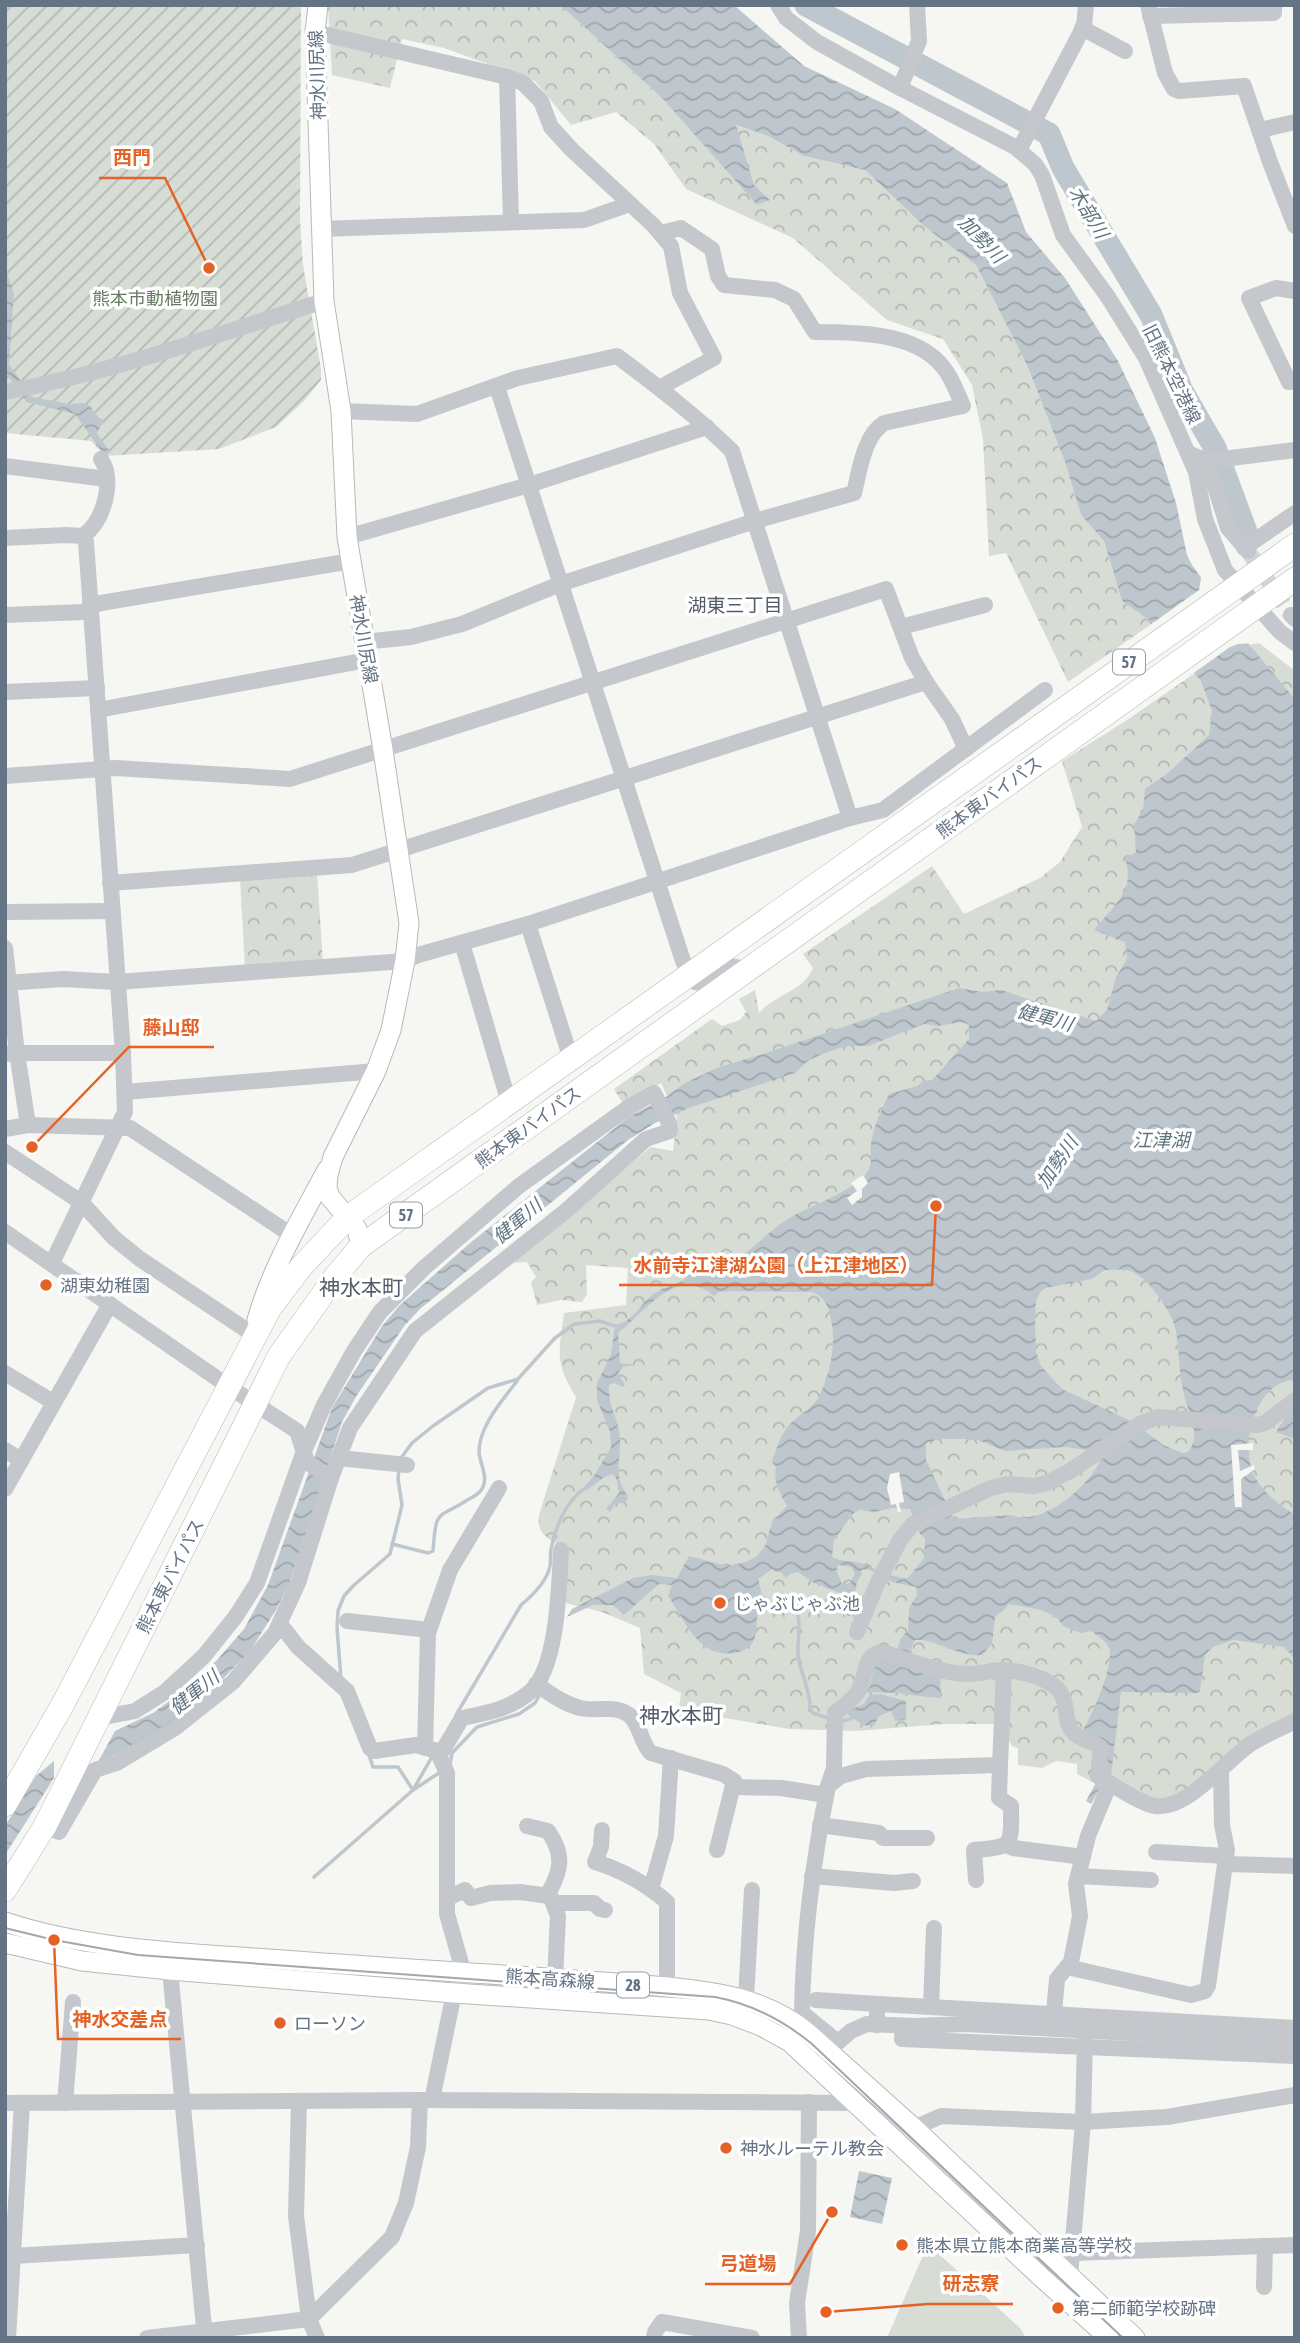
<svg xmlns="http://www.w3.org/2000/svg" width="1300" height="2343" viewBox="0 0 1300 2343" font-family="'Asap Condensed','Noto Sans JP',sans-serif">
  <defs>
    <pattern id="park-crowns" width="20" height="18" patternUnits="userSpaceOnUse" patternTransform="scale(1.75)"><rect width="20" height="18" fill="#d7ddd4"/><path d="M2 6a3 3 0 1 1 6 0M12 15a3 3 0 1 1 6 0" fill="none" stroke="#b2b8b2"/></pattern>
    <pattern id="garden-furrows" width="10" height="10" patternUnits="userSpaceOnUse" patternTransform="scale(1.75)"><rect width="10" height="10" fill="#d7ddd4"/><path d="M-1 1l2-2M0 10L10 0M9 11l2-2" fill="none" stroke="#b2b8b2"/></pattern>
    <pattern id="water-waves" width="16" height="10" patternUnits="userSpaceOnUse" patternTransform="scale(1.75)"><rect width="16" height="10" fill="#bec7cd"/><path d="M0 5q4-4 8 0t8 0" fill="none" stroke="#9ea6ac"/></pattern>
  </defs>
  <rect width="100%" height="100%" fill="#f6f6f3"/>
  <!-- grass -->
  <path fill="#d7ddd4" d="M928,2244L1020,2328L1026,2338H887Z"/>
  <!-- park -->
  <g fill="url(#park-crowns)">
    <path d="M328,5H560L662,98L703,143L754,185L735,125L768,136L804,156L865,170L925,227L976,265L1027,365L1065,462L1081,515L1104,541L1122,601L1153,623L1068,682L1006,553L989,556L983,439L972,385L943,339L887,320L793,238L686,189L654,144L616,112L571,125L535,81L444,48L402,39L390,88L332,75Z"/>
    <path d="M1259,643L1295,671V1718L1202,1782L1160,1804L1110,1781L1092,1782L1077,1774V1764L1056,1761L1042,1768L1018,1765V1748L1012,1746L1000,1724H943L856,1731L789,1729L725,1718L678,1720L681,1693L644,1674L640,1628L602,1612L566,1603L563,1597L558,1545C544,1536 537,1532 539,1515L576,1397C554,1361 559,1353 564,1313L626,1305L628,1268L586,1265L587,1294L582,1302L561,1300L537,1305L531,1282L536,1277L527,1262L506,1263L651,1147L673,1151L677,1118L661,1083L625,1107L614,1089L712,1019L722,1026L740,1020L746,1012L739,999L755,990L759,1013C774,995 804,991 813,968L803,954L932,866L964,914L1040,878L1060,862L1082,827L1062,761L1127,720L1231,648Z"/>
    <path d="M317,873L323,963L245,968L240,879Z"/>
  </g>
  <!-- garden -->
  <path fill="url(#garden-furrows)" d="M5,5H301L300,221L303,265L321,369V380L304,401L276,427L219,449L105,456L91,441L5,433Z"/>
  <!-- water -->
  <g fill="url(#water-waves)" fill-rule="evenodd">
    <path d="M560,5H734L804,66L895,109L1007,183L1026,232L1065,278L1118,361L1155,438L1176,503L1187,555L1192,565L1251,647L1295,699V1379C1258,1383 1244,1431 1250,1462C1253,1485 1276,1503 1295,1515V1659L1284,1647L1233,1640L1213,1647L1205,1655L1200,1691L1197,1693L1121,1692L1111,1776L1101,1786L1091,1804L1086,1801L1103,1770L1083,1730C1092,1715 1117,1661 1108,1646C1105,1640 1096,1635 1091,1631L1081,1633L1063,1626C1053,1608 1027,1608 1009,1604L1003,1611L995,1617L992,1644L982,1655C956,1657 932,1637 915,1640L911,1649L913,1655L940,1673L941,1698C917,1697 889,1690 866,1693L870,1686L877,1657L894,1659L901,1638L908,1630L909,1608L917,1595L916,1587L892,1582L868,1569L861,1570L862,1574C851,1587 859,1602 850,1616L847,1615V1603L842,1594L812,1582L798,1572L790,1574L786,1578L781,1572H775L773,1569L758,1579L763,1599C753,1612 760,1630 753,1642C750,1648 741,1652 735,1653C698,1659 685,1620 668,1596L672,1585L659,1584L624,1615L613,1605H593L567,1617L572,1609L633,1578L652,1575L677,1578L689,1556L727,1566L746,1562L757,1556L765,1546L772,1522L787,1506C780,1493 773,1482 776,1467L772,1462C777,1446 781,1432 794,1420C802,1413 812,1408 818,1398C831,1375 837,1341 830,1315C827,1303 823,1295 811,1292L728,1291L719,1292L714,1296C676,1264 646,1312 618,1333L620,1363L636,1365L623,1367L618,1373L625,1385L623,1387L614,1383L609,1385C607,1405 619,1419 620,1438C621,1451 617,1464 619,1477C620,1485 624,1490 628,1497L627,1501L614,1505L610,1512L606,1509L619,1493L617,1480L613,1474C600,1476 593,1490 578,1493L594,1476L611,1447L610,1432L597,1400V1383L611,1354L615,1325C635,1321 640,1303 655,1293C667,1285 680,1286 689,1274L708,1276L711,1271C741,1263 761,1237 786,1220C809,1206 847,1194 865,1175C874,1165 870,1156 871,1144C873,1126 882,1110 889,1094L917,1086L923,1081L932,1080L969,1039V1025L962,1022L937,1026L924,1024L868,1046H846L825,1053L809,1060L795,1073L689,1108L655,1123L628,1140L420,1309L405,1325L357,1395L342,1422L289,1584L276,1610L250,1651L218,1684L164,1730L97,1764L115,1731L153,1713L168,1702L217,1660L244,1629L268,1585L332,1408L382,1326L400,1305L470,1243L630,1116L666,1097L685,1083L719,1067L763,1054L959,988L982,992L1001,990L1096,1021L1107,1010L1116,977L1127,959L1125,942L1094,930C1113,906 1136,891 1125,859L1136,852L1134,824L1143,810L1145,789L1169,772L1209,735L1212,711L1201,681L1153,623L1122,601L1104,541L1081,515L1065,462L1027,365L976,265L925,227L865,170L804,156L768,136L736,125L754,185L770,200L757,205L662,98ZM1105,1270C1112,1270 1120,1269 1127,1270C1146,1273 1173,1313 1176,1331C1179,1351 1179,1371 1183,1390C1186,1409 1203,1434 1188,1452L1182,1453L1163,1445L1133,1422L1062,1389L1041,1366L1036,1352L1035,1316L1036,1301L1041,1291L1046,1288L1092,1279ZM938,1439H975L1005,1451L1065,1447L1095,1451L1100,1461C1088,1487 1041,1528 1011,1515L954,1519L926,1460V1443ZM892,1508L910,1509L920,1534L925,1538L924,1558L908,1578C890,1578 877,1568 859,1563C850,1560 841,1562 832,1557L834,1540L853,1514L859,1510L875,1512ZM839,1565L851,1567L855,1573L850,1583L842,1584L835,1567Z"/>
    <path d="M5,266L14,294L9,364L32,397L69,404L83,403L89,405L99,418L104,420L97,433L110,452L105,456L75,414L26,402L5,372Z"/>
    <path d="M1295,1408V1439L1276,1432L1287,1414Z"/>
    <path d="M880,1694L906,1701V1720L895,1721L891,1711L879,1716L874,1726L863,1725L848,1715L847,1711L864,1704L869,1695Z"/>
    <path d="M54,1761V1778L5,1855V1826L36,1776Z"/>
    <path d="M859,2171L892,2178L882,2224L850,2217Z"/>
  </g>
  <!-- pier -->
  <g fill="#f6f6f3">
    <path d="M1202,573L1253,643L1238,644L1230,647L1191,675L1150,625L1199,590Z"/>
    <path d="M863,1175L868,1183L862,1189V1197L852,1205L847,1198L857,1191L851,1183Z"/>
    <path d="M1253,1443V1450H1238L1240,1471L1254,1465L1255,1469L1241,1479L1242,1507H1235L1231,1445Z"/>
    <path d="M899,1472L904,1502L899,1503L901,1512H898L896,1504L891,1505L887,1488L890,1474Z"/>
  </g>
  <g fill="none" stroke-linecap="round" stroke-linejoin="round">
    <!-- stream -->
    <g stroke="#bec7cd" stroke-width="3.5">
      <path d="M401,1458L412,1443L433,1426L488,1388L518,1379L555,1338L574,1324L600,1321L618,1327"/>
      <path d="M392,1544L428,1553L433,1551C436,1507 437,1520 469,1499C473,1497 479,1494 482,1489C489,1477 480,1465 479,1452C479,1426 502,1401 517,1381"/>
      <path d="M794,1606C803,1619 797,1639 798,1655C800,1673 811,1690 810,1709L813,1713L828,1718"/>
      <path d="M341,1679L337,1628L338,1611L344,1596L353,1586L390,1554L402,1505L398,1479L399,1469"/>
      <path d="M456,1715L521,1605C533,1595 547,1581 550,1566C551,1560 550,1554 551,1549C555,1528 565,1504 582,1490"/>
      <path d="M843,1721L852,1718"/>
      <path d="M369,1755L373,1767H398L413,1790"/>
      <path d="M450,1765L452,1753L477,1727L519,1714L535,1703L540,1694"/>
      <path d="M413,1790L433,1755"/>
      <path d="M314,1877L413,1790L442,1771"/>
    </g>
    <!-- river -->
    <path stroke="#bec7cd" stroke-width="23" d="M806,5L1049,134L1063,168L1151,315L1182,391L1215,448L1248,537"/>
    <!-- minor-tunnel -->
    <path stroke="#d2d6d7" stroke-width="16" stroke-dasharray="16 8" stroke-linecap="butt" d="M1248,551L1291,615"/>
    <defs>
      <g id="major">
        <path d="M318,5L315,32L324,301L341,411L347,537L383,750L409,923L405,961L391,1030L376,1071L333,1157L328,1175L327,1188L330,1197L357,1229L361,1246"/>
        <path d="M257,1320C272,1267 301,1219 327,1170"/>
        <path d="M5,1922C85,1949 184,1953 268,1959C401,1969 534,1976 667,1987C719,1992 767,1999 808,2033L914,2128L1135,2338"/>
        <path d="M5,1943L82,1961L170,1970L454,1993L709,2010L732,2015L761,2026L790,2042L1040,2276L1109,2338"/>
      </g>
      <g id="highway">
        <path d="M5,1805L63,1704L270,1308L301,1267L348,1217L1295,545"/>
        <path d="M5,1890L45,1826L279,1356L335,1277L361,1246L1295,579"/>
      </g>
    </defs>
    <!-- major casing -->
    <use href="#major" stroke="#b5b9bd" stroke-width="21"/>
    <!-- highway casing -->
    <use href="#highway" stroke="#b5b8bb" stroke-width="24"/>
    <!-- minor -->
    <g stroke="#c4c7cb" stroke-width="16">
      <path d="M778,5L786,18L817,42L900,88L1015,147L1035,164L1042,175L1063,235L1108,297L1146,358L1196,472L1205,519L1225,570L1280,632L1295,643"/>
      <path d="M1148,5L1165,73L1174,89L1179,91L1244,86L1270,162L1295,226"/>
      <path d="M1150,16L1274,13V5"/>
      <path d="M1082,28L1125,51"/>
      <path d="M315,32L507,77L523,83L541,101L551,127L572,150L653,225L671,246L680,293L714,358L659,388"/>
      <path d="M507,77L511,222"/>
      <path d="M900,88L919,41L917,5"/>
      <path d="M1260,130L1295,122"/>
      <path d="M1019,150L1084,26L1086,5"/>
      <path d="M321,229L584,220L630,204"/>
      <path d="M1295,291L1276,288L1249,298L1289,382L1295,381"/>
      <path d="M497,387L683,961L695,982L703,984L731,966L746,969"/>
      <path d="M5,392C114,372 218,334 324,301"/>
      <path d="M1190,454L1207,461L1228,528L1248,551"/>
      <path d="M1207,461L1295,450"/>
      <path d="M5,466L106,479"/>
      <path d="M83,536C104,521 115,481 101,459"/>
      <path d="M347,537L529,485L707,427"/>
      <path d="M5,538L66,535L83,536L86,542L123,1053L125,1112L52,1263"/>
      <path d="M1244,548L1295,513"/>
      <path d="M5,615L84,612L91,606L101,603L351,561"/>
      <path d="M1291,615L1295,619"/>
      <path d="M901,627L985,605"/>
      <path d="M364,642L411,637L462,624L560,584L755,521L854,493C860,470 863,437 884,423L963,406C957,393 952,377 943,367C916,332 855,332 815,332L794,299L775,290L724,285L718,276L712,249L681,228L661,233"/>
      <path d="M926,682L952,719L966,749"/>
      <path d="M5,692L97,688"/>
      <path d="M98,710L367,660"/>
      <path d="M5,776L116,768L290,779L886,589L912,658L926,682L352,865L110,883"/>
      <path d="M850,818L883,810L1045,690"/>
      <path d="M5,912L112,911"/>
      <path d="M528,924L571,1059"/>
      <path d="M462,943L509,1103"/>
      <path d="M5,948L17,1053L28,1125"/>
      <path d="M5,983L63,979L117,982L405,961L418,955L528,924L850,818L732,451C696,416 657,386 617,356L518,378L417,414L341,411"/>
      <path d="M5,1054L17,1053H123"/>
      <path d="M125,1092L376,1071"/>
      <path d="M5,1129L28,1125L130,1128L293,1236"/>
      <path d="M5,1152L81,1202L114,1238L140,1259L254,1335"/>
      <path d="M5,1232L228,1386L297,1431L307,1462L331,1478"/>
      <path d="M5,1373L53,1402"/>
      <path d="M5,1450L21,1460"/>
      <path d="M339,1458L407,1465"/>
      <path d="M5,1489L110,1304"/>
      <path d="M347,1621L429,1630"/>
      <path d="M280,1624L298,1647L347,1691L370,1748L374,1751L416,1745L437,1751L447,1773V1914L464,1974L454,1993L432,2100"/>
      <path d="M857,1632L878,1582L900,1540L913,1524L991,1488L1007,1484L1034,1486L1047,1483L1070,1471L1140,1424L1158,1417L1257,1425L1265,1423L1295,1400"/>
      <path d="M536,1684C551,1694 564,1704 580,1708C597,1712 615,1704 629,1715C641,1724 640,1743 651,1753L723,1774L734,1781L717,1850"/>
      <path d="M425,1748L428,1633L450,1570L499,1488"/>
      <path d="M437,1751L443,1750L462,1718C487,1713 511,1709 531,1691C558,1666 559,1585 561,1550"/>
      <path d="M828,1786L834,1768L835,1713C843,1707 851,1701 857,1693C867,1679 862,1654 882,1652C909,1660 941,1674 970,1674C981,1674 991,1670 1002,1670C1016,1670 1036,1675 1048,1682C1074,1696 1060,1717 1073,1732C1081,1741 1093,1740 1101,1748L1098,1776C1112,1784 1139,1803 1155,1806C1187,1811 1227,1759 1252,1743C1265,1735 1281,1728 1295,1721"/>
      <path d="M735,1787L781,1788L826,1795"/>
      <path d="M820,1825L879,1833L883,1838H927"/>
      <path d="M45,1826L59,1832L95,1770L117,1763L175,1728L233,1682L275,1633L298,1583L331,1478L350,1428L415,1331L567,1210L646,1139L670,1131L669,1123L654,1093L629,1107L519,1186L425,1267L380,1312L354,1351L324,1405L304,1451L257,1583L236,1616L204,1656L165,1692L135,1711L99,1718"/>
      <path d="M527,1826L548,1831C564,1854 562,1869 549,1892L558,1916L555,1980"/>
      <path d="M602,1830L601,1847L595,1862C622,1870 645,1883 667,1902V1987"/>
      <path d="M1006,1845L1013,1848L1083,1857"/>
      <path d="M1156,1852L1226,1856"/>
      <path d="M1225,1864L1295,1866"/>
      <path d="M812,1876L894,1883L913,1881"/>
      <path d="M1078,1876L1151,1880"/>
      <path d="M976,1880L974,1850C1015,1847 1011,1845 1011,1806L999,1798L1000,1765"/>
      <path d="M651,1889L666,1836L671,1758"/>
      <path d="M448,1898L465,1890L471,1898L490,1893L520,1892L549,1896"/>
      <path d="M553,1903H594L600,1909L605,1910"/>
      <path d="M1067,1967L1191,1995L1205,1991L1208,1986L1227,1850L1222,1825L1221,1771"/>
      <path d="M170,1970L205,2338"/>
      <path d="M746,1999L752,1890"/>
      <path d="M816,2000L878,2004"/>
      <path d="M931,2007L934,1928"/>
      <path d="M1053,2024L1057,1979L1071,1962L1080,1916L1076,1884L1088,1836L1110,1783"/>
      <path d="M876,2025L878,2004L1295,2028"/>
      <path d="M903,2026L902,2039L1295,2056"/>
      <path d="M838,2042L802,2013C803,1937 813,1861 828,1786L841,1776L866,1769L1000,1765L1004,1670"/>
      <path d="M830,2049L851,2031L867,2024L914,2026L965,2024L1295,2042"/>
      <path d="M299,2101L296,2216L309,2319L317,2338"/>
      <path d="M5,2103L420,2100L856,2103"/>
      <path d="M65,2103L73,2002"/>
      <path d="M914,2128L941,2116L1083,2122L1167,2117L1295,2095"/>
      <path d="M1073,2253L1295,2245"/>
      <path d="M13,2256L197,2245"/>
      <path d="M1070,2277L1083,2122L1085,2039"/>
      <path d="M1264,2287L1265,2246"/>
      <path d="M8,2338L22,2103"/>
      <path d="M147,2338L309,2319L392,2237L406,2203L418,2147L420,2100"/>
      <path d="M654,2338L655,2332L662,2322L752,2338"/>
      <path d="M799,2338L797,2303L808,2231L809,2102"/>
    </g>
    <!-- major -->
    <use href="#major" stroke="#fff" stroke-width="19"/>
    <!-- highway -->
    <use href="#highway" stroke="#fff" stroke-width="23"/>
    <!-- tram -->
    <path stroke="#a2a8ae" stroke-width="2" d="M5,1928L54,1940L138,1955L715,1997C752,2004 783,2020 812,2044L1123,2338"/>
  </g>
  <!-- markers -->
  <g fill="#e46225" stroke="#fff" stroke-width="2.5">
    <circle cx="46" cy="1285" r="7"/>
    <circle cx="720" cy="1603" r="7"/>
    <circle cx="280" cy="2023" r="7"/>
    <circle cx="726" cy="2148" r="7"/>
    <circle cx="902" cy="2245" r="7"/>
    <circle cx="1058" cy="2308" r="7"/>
  </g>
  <g text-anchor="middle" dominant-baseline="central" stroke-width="7" stroke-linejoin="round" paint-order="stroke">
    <!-- shield labels -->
    <g fill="#fff" stroke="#939ea9" stroke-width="2">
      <rect x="1113" y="649.5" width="32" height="25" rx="5"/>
      <rect x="390" y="1202.5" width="32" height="25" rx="5"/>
      <rect x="617" y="1972.5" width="32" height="25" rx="5"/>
    </g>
    <g font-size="16" font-weight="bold" fill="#657484">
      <text x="1129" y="662">57</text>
      <text x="406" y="1215">57</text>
      <text x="633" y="1985">28</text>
    </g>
    <!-- street labels -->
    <g font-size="18" fill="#657484" stroke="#fff">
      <text transform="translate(317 75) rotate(-92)">神水川尻線</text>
      <text transform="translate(1172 374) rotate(64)">旧熊本空港線</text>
      <text transform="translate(364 639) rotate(80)">神水川尻線</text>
      <text transform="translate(989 797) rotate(-36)">熊本東バイパス</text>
      <text transform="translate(528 1127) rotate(-36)">熊本東バイパス</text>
      <text transform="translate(170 1576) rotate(-63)">熊本東バイパス</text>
      <text transform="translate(550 1979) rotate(4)">熊本高森線</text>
    </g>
    <!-- park labels -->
    <g font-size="18" fill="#677b64" stroke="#fff">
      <text x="155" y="298">熊本市動植物園</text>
    </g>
    <!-- poi labels -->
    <g font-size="18" fill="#657484" stroke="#fff" text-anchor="start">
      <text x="60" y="1285">湖東幼稚園</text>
      <text x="734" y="1603">じゃぶじゃぶ池</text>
      <text x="294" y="2023">ローソン</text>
      <text x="740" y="2148">神水ルーテル教会</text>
      <text x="916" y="2245">熊本県立熊本商業高等学校</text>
      <text x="1072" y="2308">第二師範学校跡碑</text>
    </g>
    <!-- water labels -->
    <g font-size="19" font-style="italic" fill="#617581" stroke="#fff">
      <text transform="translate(1089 212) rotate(59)">木部川</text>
      <text transform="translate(982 239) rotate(46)">加勢川</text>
      <text transform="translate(1045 1017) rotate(15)">健軍川</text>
      <text x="1161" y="1140">江津湖</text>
      <text transform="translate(1057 1162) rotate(-56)">加勢川</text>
      <text transform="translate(517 1221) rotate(-40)">健軍川</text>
      <text transform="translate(194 1692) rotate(-39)">健軍川</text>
    </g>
    <!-- neighbourhood labels -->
    <g font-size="19" fill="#535d69" stroke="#fff">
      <text x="735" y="605">湖東三丁目</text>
    </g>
    <!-- quarter labels -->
    <g font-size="21" fill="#535d69" stroke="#fff">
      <text x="361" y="1287">神水本町</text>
      <text x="681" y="1715">神水本町</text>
    </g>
  </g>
  <!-- callouts -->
  <path fill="none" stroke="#e46225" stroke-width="2.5" d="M209 268L165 178H99M32 1147L129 1047H214M936 1206L932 1285H619M54 1940L58 2039H181M832 2212L790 2284H705M826 2312L928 2304H1013"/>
  <g fill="#e46225" stroke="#fff" stroke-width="2.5">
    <circle cx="209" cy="268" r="7"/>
    <circle cx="32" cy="1147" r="7"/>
    <circle cx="936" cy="1206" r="7"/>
    <circle cx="54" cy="1940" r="7"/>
    <circle cx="832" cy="2212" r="7"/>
    <circle cx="826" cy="2312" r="7"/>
  </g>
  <g font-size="19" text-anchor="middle" font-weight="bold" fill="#e46225" stroke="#fff" stroke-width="7" stroke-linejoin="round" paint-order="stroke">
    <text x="132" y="164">西門</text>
    <text x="171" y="1034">藤山邸</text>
    <text x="776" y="1272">水前寺江津湖公園（上江津地区）</text>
    <text x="120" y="2026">神水交差点</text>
    <text x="748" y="2270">弓道場</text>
    <text x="971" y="2290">研志寮</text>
  </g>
  <!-- border -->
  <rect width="1300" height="2343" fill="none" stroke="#657484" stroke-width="14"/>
</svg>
